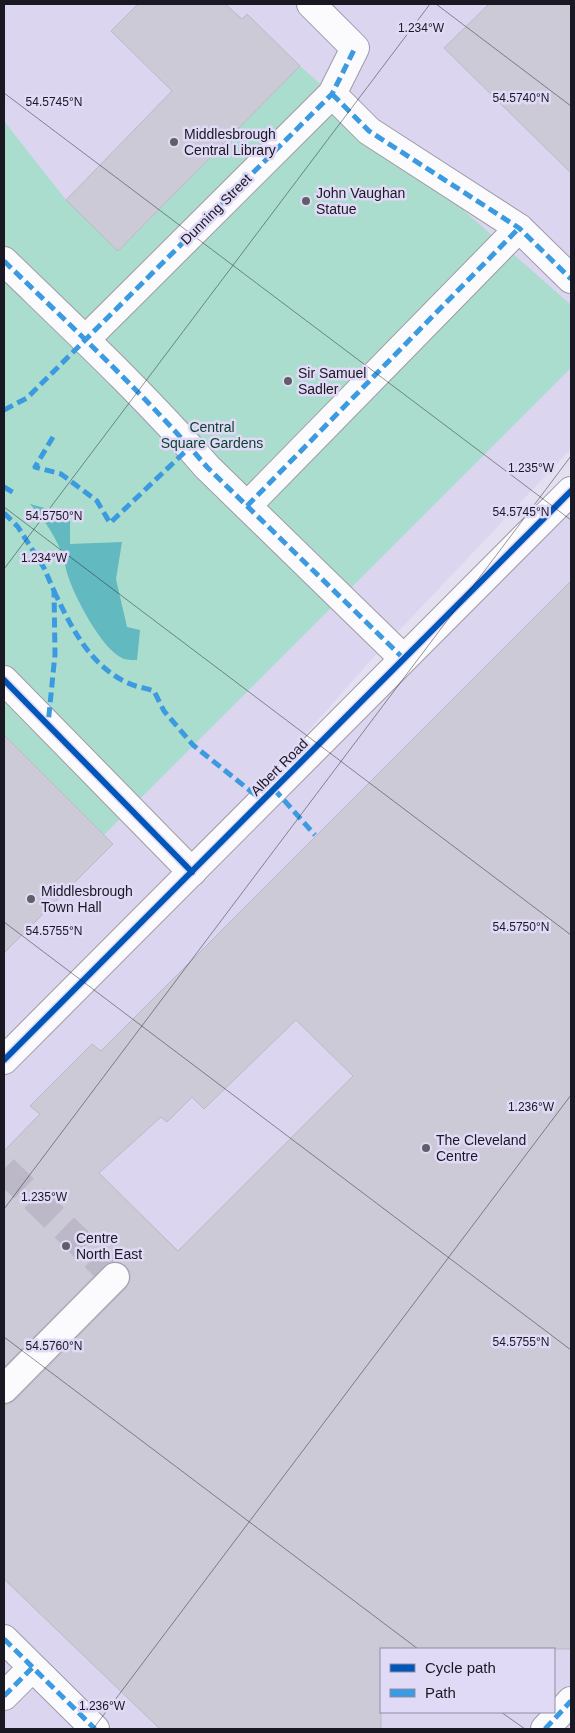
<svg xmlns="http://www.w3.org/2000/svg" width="575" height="1733" viewBox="0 0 575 1733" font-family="Arial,sans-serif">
  <rect width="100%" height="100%" fill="#e4e0f1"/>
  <!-- built -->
  <path fill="#dbd5f0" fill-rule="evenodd" d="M4,4H571V449L373,658L133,929L571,491V1729H4ZM381,1649H554V1712H381Z"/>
  <!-- green -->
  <path fill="#aaddcd" d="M300,66L571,305V368L104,835L4,735V121L66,200L118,251Z"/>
  <!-- water -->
  <path fill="#62b9bf" d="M30,504L70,515V544L122,542L116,579L127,627L140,630L137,660C133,660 126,660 122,658C102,649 76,599 69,579C66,571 65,564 63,556C56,537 44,519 30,504Z"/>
  <!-- building -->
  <g fill="#cdcad7" stroke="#bcb9c6" fill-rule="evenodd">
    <path d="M138,4H225L242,19L247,14L300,66L118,251L66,200L172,91L111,31Z"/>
    <path d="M489,4H571V173L444,48Z"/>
    <path d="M571,581V1649H381V1729H160L4,1579V1404H9L15,1400L126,1288L130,1280V1272L126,1266L118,1262H110L104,1266L4,1367V1151L40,1114L30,1106L92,1044L101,1051ZM296,1020L353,1076L178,1251L99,1173L161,1117L167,1122L192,1097L204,1109Z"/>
    <path d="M4,735L113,844L4,953Z"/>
  </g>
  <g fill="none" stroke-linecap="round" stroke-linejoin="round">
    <!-- minor-tunnel -->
    <path stroke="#bcb8c8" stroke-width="28" stroke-dasharray="28 14" stroke-linecap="butt" d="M4,1169L115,1277"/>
    <defs>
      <g id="minor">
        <path d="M332,94L369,131L519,228L571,279"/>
        <path d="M4,261C73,328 144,394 207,467L403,658"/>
        <path d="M85,340L332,94L355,48L311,4"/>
        <path d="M247,506L519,228"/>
        <path d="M4,680L192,872"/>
        <path d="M4,1060L571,491"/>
        <path d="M4,1389L115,1277"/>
        <path d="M4,1639L95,1729"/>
        <path d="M4,1696L32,1668"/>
        <path d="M545,1729L571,1701"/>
      </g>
    </defs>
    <!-- minor casing -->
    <use href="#minor" stroke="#9e9ba7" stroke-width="30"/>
    <!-- minor -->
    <use href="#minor" stroke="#fbfafd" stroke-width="28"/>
    <!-- quiet -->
    <g stroke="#3b9ae0" stroke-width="5" stroke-dasharray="10 5" stroke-linecap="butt">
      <path d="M332,94L369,131L519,228L571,279"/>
      <path d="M4,261C73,328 144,394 207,467L403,658"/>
      <path d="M4,410L27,398L332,94L355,48"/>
      <path d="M53,437L35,467L61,474L97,501L110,523L190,447"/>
      <path d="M4,487L14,493"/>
      <path d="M247,506L519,228"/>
      <path d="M4,513L18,527L44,568L54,591L55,654L48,725"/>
      <path d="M54,591C71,627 90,666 128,683C136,687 146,688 154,691L164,711L193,745L263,801"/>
      <path d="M274,789L315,835"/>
      <path d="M4,1639L95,1729"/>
      <path d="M4,1696L32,1668"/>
      <path d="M545,1729L571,1701"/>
    </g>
    <defs>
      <g id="cycleway">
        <path d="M4,680L192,872"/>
        <path d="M4,1060L571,491"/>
      </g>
    </defs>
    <!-- cycleway casing -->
    <use href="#cycleway" stroke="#e1daf7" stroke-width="9"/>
    <!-- cycleway -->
    <use href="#cycleway" stroke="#0057b8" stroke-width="6"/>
  </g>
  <!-- ticks -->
  <path fill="none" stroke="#1a1822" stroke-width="1" stroke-opacity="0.45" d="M436,4L571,106M4,93L571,520M4,507L571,935M4,569L430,4M4,922L571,1350M4,1209L571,456M4,1337L418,1649M501,1712L525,1729M93,1729L571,1095"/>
  <!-- markers -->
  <g fill="#615e6a" stroke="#e1daf7" stroke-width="2">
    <circle cx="174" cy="142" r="5"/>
    <circle cx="306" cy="201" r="5"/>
    <circle cx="288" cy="381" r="5"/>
    <circle cx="31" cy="899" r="5"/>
    <circle cx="426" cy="1148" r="5"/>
    <circle cx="66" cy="1246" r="5"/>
  </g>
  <g text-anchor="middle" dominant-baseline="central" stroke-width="5" stroke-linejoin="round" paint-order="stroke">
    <!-- poi labels -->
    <g font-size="14" fill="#1a1822" stroke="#e1daf7" text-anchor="start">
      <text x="184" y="134">Middlesbrough<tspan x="184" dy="16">Central Library</tspan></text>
      <text x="316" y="193">John Vaughan<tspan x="316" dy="16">Statue</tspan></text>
      <text x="298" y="373">Sir Samuel<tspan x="298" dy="16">Sadler</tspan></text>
      <text x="41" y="891">Middlesbrough<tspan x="41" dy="16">Town Hall</tspan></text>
      <text x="436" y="1140">The Cleveland<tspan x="436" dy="16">Centre</tspan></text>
      <text x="76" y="1238">Centre<tspan x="76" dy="16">North East</tspan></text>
    </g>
    <!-- street labels -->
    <g font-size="14" fill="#1a1822" stroke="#e1daf7">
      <text transform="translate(216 209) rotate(-45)">Dunning Street</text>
      <text transform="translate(279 767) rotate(-45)">Albert Road</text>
    </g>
    <!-- park labels -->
    <g font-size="14" fill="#0b3f2c" stroke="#e1daf7">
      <text x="212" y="427">Central<tspan x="212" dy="16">Square Gardens</tspan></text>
    </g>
  </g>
  <g font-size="12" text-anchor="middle" fill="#1a1822" stroke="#e1daf7" stroke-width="5" stroke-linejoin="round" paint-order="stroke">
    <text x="421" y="32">1.234°W</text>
    <text x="521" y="102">54.5740°N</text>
    <text x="54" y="106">54.5745°N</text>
    <text x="531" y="472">1.235°W</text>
    <text x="521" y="516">54.5745°N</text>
    <text x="54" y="520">54.5750°N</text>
    <text x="44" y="562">1.234°W</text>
    <text x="521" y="931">54.5750°N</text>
    <text x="54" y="935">54.5755°N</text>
    <text x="531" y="1111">1.236°W</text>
    <text x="44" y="1201">1.235°W</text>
    <text x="521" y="1346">54.5755°N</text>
    <text x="54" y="1350">54.5760°N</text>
    <text x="102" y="1710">1.236°W</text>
  </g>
  <!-- border -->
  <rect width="575" height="1733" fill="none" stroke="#1a1822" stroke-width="10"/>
  <!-- legend -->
  <rect x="380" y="1648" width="175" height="65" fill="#e1daf7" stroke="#918ca2"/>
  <rect x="390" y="1664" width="25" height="8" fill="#0057b8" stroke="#918ca2"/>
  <text x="425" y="1673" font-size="15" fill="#1a1822">Cycle path</text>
  <rect x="390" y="1689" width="25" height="8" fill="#3b9ae0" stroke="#918ca2"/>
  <text x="425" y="1698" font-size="15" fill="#1a1822">Path</text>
</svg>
